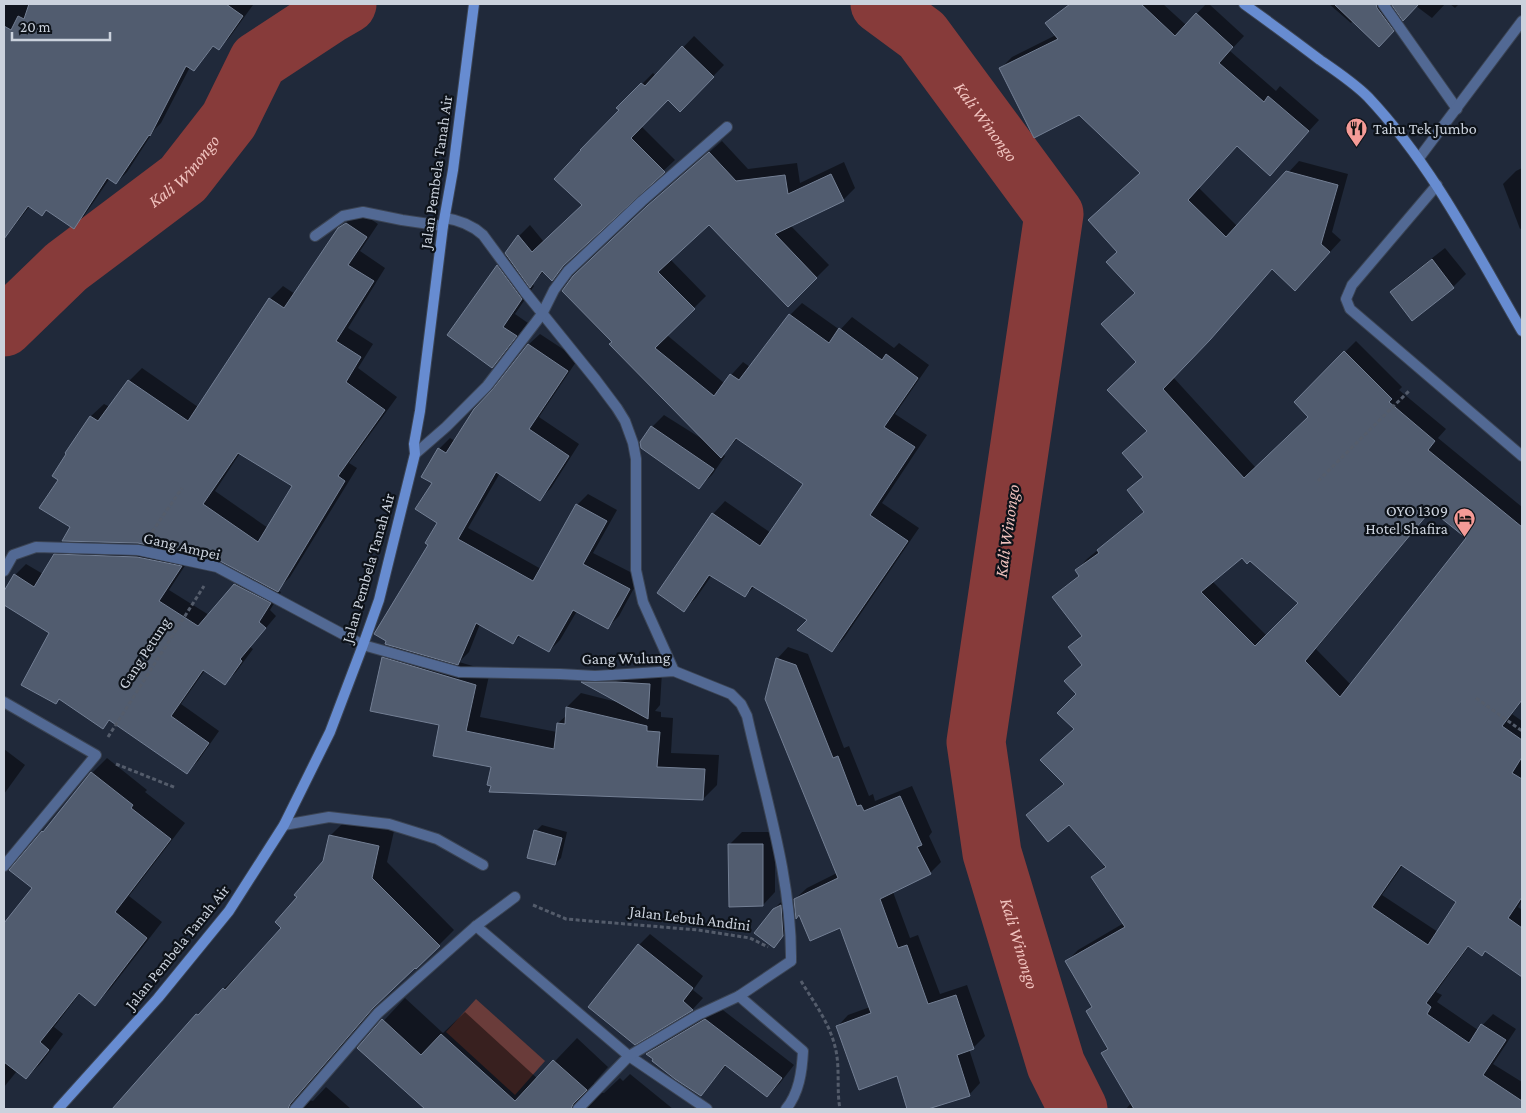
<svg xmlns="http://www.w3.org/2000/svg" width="1526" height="1113" viewBox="0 0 1526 1113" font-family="'Crimson Pro',serif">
  <rect width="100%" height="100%" fill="#20293a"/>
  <!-- green -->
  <path fill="#6a3c3a" d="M476,999L545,1061L515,1095L446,1032Z"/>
  <!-- shadow -->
  <g fill="#0007" fill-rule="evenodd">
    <path d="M4,4H252L253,5L229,38L218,49L214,46L194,70L190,67L161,123L155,129L127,172L116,183L110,178L84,216L73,227L47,209L30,206L4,239Z"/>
    <path d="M1069,4H1163L1186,25L1206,4H1209L1244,36L1230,51L1276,91L1280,86L1319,120L1270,174L1238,145L1199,188L1238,227L1299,161L1348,174L1332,232L1341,240L1306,278L1272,268L1173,377L1256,468L1309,416L1295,402L1356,341L1402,387L1399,390L1446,429L1438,438L1522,507V701L1512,714L1522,721V900L1518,907L1522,910V975L1486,950L1482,954L1469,946L1436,992L1442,995L1437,1002L1478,1030L1493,1014L1516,1029L1493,1064L1522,1082V1109H1126L1131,1103L1102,1053L1108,1047L1087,1011L1092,1006L1067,961L1078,950L1124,923L1093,877L1106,865L1069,823L1028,815L1064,783L1075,728L1077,694L1083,664L1070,647L1083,634L1054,597L1079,575L1076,571L1087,559L1145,511L1129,490L1144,476L1148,430L1138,362L1136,292L1118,252L1141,173L1079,114L1001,68L1012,57L1056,35L1047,24ZM1432,509L1467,538L1351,685L1316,649ZM1242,557L1250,560L1300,603L1267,636L1212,581ZM1403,865L1458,902L1438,932L1382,895Z"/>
    <path d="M1329,4H1445L1432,18L1416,6L1390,34L1353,21L1351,23Z"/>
    <path d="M1450,4H1459L1455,8Z"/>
    <path d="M694,36L724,65L691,99H668L641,126L675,160L572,256L552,279L544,271L532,284L534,286L515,314L528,323L505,353L492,366L498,266L508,255L519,236L530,225L544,242L583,205L621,110L618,108L653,73L656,76Z"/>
    <path d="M722,141L748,169L797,163L800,183L844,162L855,188L843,200L790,225L829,265L788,306L710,224L670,259L706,296L667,335L724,383L743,362L750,367L790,315L802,303L840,330L852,317L894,348L899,343L929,365L895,414L927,435L882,503L919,528L844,638L832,651L808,619L755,586L745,596L712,575L696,598L684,610L659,592L713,514L725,501L771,533L805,483L738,438L723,454L725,456L712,475L699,487L652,427L664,415L707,442L613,342L587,263L661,194Z"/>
    <path d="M1522,168V228L1520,229L1503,184L1516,171Z"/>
    <path d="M359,211L378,224L360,251L385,268L348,328L373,344L358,368L397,397L349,463L357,468L290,577L277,590L281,592L270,610L276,616L250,647L253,649L236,672L225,683L205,670L181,704L219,731L198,761L187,772L110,720L103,727L50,633L4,604V593L15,575L26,564L43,574L55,555L66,544L152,546L153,545L71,527L60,480L67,453L91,416L104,404L110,407L129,381L142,368L198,407L270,299L283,286L295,294L339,228ZM240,453L294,486L268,528L215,491ZM192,550L220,560L246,573L209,615L169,590L192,555L188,554Z"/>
    <path d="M1445,248L1466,274L1453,287L1391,292L1404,280Z"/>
    <path d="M540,334L578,359L539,417L579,444L551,488L540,499L500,473L468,528L541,569L577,505L588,494L617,510L593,553L640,577L619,616L608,627L577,611L560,640L549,651L521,635L513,643L480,624L469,652L459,662L490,671L480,717L557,732L558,723L567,715V707L581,693L617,702L583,682L595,670L630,669L662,672L660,705L655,711L661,712V717L673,718L671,753L719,755L717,785L703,799L493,766L440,724L383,658L395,646L438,523L433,483L439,449L450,438L455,441L529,344Z"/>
    <path d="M788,647L808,654L844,748L849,746L869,796L873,794L875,801L912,786L932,832L929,836L941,862L930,873L893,892L910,938L918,935L940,994L967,985L985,1036L973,1048L969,1049L980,1083L969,1095L924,1109H909L898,1074L837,1027L848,1015L870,1007L840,926L795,899L807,888L837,873L777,659Z"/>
    <path d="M4,749L25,765L4,794Z"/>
    <path d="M107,758L147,790L145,792L185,823L129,896L162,922L110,989L95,1004L80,993L54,1027L63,1034L41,1063L26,1078L17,1071L4,1087V924L34,888L43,832L92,773Z"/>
    <path d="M346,820L394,831L387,862L454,930L416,968L415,966L386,994L303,1091L305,1099L313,1101L326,1087L351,1109H113L197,1015L239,974L240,975L283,928L299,897L324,862L330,836Z"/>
    <path d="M542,825L567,832L561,858L555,864L536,831Z"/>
    <path d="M742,832H775V892L763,905L729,845Z"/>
    <path d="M786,900L789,928L774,947V909L780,903Z"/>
    <path d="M650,934L703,976L693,990L703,998L693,1009L635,1043L589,1007L639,945Z"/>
    <path d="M405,998L443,1033L465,1012L538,1079L577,1038L608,1067L594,1083L596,1092L604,1093L620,1078L623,1081L630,1074L673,1109H427L359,1047Z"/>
    <path d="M719,1007L794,1065L780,1083L767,1096L727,1065L700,1095L648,1054L661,1041Z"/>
  </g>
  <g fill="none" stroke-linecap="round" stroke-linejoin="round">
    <!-- river -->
    <g stroke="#873b3a" stroke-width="59">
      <path id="s1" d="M880,4L922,35L1054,214L976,742L992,853L1056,1065L1078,1109"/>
      <path id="s2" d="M4,327L66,267L183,179L229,120L258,61L328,15L347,4"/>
    </g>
  </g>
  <!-- building -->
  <g fill="#515c6f" stroke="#737f94" fill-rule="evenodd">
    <path d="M29,4H226L243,16L219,50L213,46L194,71L186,66L150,136L149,135L116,184L107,178L74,229L46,210L42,216L28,206L4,239V26L11,30L18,16L24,19Z"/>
    <path d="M1070,4H1141L1175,36L1196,13L1233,47L1219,63L1264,102L1268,96L1309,131L1270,176L1237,146L1188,200L1226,237L1286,171L1338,185L1321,244L1330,252L1295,291L1272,269L1210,340L1163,389L1244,478L1308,417L1294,402L1344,351L1392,399L1389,402L1435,441L1428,450L1522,527V700L1502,726L1522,740V757L1512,773L1522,779V897L1508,918L1522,928V977L1485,951L1482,956L1468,946L1426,1003L1431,1007L1427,1014L1469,1043L1481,1024L1506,1040L1483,1075L1522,1101V1109H1134L1101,1053L1108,1049L1086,1011L1092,1007L1065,961L1125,927L1091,877L1106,867L1069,825L1048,842L1026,815L1064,784L1040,760L1074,729L1057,713L1076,694L1064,681L1082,665L1068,647L1082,636L1052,597L1079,576L1075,570L1099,553L1097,550L1144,512L1127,490L1143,477L1122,453L1147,431L1107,390L1136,362L1101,324L1135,293L1106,262L1117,252L1088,220L1140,173L1079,115L1034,138L999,68L1058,39L1045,23ZM1431,510L1466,538L1340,697L1305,661ZM1242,558L1247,564L1250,561L1298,603L1255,646L1201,592ZM1401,865L1456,902L1428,945L1372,907Z"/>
    <path d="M1334,4H1376L1377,8L1394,31L1379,47Z"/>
    <path d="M1391,4H1419L1403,21Z"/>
    <path d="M682,46L714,77L680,112L668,100L631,138L665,172L563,266L552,281L542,271L530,288L505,253L518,235L532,252L582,205L554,179L581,150H580L619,110L616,108L641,83L645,86Z"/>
    <path d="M709,152L736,181L785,175L788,194L831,174L844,201L775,234L817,278L788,307L709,225L658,272L695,309L655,348L714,396L730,374L739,380L789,314L829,343L839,328L882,360L886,354L918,378L884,427L915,447L870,515L908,541L832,652L797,630L807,620L752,586L745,597L709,575L684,612L657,593L712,513L760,546L803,484L736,438L721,458L609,344L612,342L562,291L573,276L647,206Z"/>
    <path d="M346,223L367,237L348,265L374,281L336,341L361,357L346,382L385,410L338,476L345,481L278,592L220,561L198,556L191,551L190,554L138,543L62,541L70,527L39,508L58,480L52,476L66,454L65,453L90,416L98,421L128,380L188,421L269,298L284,308L338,228ZM238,453L292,486L258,542L203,504Z"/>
    <path d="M1432,259L1454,288L1412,321L1390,292Z"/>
    <path d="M497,265L522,299L503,327L517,336L492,368L447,335Z"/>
    <path d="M528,344L568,371L529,429L569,456L540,501L496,472L458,539L533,581L576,504L607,521L583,564L630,589L608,629L573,610L549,652L518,635L513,644L476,623L458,665L385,644L386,641L374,634L428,545L425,543L437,523L415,509L432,483L421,477L438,448L446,453L474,409L492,390Z"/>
    <path d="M651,426L714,469L699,489L641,448L640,442Z"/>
    <path d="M54,554L137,557L182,566L159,601L198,626L234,584L271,603L259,622L266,628L240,659L242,661L225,685L203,670L171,716L209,743L187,774L109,720L103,729L59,699L56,704L21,685L49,633L4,605V591L14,574L34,587Z"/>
    <path d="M382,657L476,685L466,731L554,749L557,723L565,724L566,707L647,726V731L660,732L657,767L705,769L703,800L489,792L491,786L487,785L491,767L433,756L439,725L370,711Z"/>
    <path d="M776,658L796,665L833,758L838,756L857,806L861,805L864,811L900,796L922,845L917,847L931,874L880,899L898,948L907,945L928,1004L956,995L974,1049L957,1055L970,1096L928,1109H907L897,1076L859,1090L836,1026L871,1013L840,928L810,941L799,915L796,919L794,899L838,878L765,699Z"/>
    <path d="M581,682H616L650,684L648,719Z"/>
    <path d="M91,772L133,805L131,808L171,839L115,912L147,938L95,1006L79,993L40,1042L49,1050L26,1079L4,1062V923L32,888L9,870L42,831L43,832Z"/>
    <path d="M534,830L562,838L555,865L527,858Z"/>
    <path d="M329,835L379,846L372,878L440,946L416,969L415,968L373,1008L290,1104L288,1109H112L196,1014L198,1015L223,988L225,990L281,928L275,922L297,897L294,895L323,861Z"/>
    <path d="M728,844H763V906L729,907Z"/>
    <path d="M781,905L783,936L774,948L754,933L773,909Z"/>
    <path d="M638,944L693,988L683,1001L693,1010L635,1045L588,1007Z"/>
    <path d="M382,1019L421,1055L441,1034L515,1101L553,1060L587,1090L573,1104L571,1109H425L357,1048Z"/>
    <path d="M705,1019L782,1078L767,1097L725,1065L701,1096L675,1079L652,1061L653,1059L646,1054Z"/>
  </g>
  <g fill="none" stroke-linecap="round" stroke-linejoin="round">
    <defs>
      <g id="service">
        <path d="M284,825L329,817L389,824L437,839L483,865"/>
        <path d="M476,926L629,1056L707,1109"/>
        <path d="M739,996L803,1051C802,1072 799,1093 786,1109"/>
        <path d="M295,1109L378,1013L476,926L515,897"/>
        <path d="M578,1109L629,1056L698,1015L739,996L791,961"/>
      </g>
      <g id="minor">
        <path d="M1383,4L1457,109"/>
        <path d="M1437,185L1352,285L1346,299L1350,309L1522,456"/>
        <path d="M445,218C459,220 472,225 483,235L525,292L596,380L617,408L625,421L633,443L636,459V570L643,602L674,671"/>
        <path d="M315,236L343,216L363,212L402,220L443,226"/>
        <path d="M415,454L446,427L487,386L542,314L554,290L568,271L642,201L727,127"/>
        <path d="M4,571L13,555L36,547L138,550L217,567L363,645L459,672L560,674L595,676L674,671L731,694L741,704L747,716C765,797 792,878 791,961"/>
        <path d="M4,702L96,755L4,866"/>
      </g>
      <path id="tertiary" d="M1419,158L1522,21"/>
      <g id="secondary">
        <path d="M1244,4C1269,22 1295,41 1320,60C1336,71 1354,83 1368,97C1433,166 1475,250 1522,331"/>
        <path d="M58,1109L158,998L229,911L284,825L330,732L363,645L379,600L415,454L414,444L420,411L443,226L453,170L474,4"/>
      </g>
    </defs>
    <!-- service casing -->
    <use href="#service" stroke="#3b4454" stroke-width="12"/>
    <!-- minor casing -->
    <use href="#minor" stroke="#3b4454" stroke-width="12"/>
    <!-- tertiary casing -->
    <use href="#tertiary" stroke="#3b4454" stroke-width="12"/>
    <!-- secondary casing -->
    <use href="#secondary" stroke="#3b4454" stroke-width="12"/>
    <!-- path -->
    <g stroke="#545c6b" stroke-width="3" stroke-dasharray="4 2.5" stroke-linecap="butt">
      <path d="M1318,481L1410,390"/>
      <path d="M152,532L182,488"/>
      <path d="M1476,698L1522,731"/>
      <path d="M108,737L204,586"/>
      <path d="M116,764L176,788"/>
      <path d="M533,905L566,919L698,930L750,938L768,947"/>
      <path d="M801,981C813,1001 828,1021 834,1043C841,1065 836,1088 840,1109"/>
    </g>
    <!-- service -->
    <use href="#service" stroke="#526994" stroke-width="10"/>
    <!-- minor -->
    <use href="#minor" stroke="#526994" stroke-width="10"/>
    <!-- tertiary -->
    <use href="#tertiary" stroke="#526994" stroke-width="10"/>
    <!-- secondary -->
    <use href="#secondary" stroke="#678cd1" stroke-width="10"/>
  </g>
  <!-- icons -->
  <defs>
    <symbol id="restaurant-pin" viewBox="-11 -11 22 30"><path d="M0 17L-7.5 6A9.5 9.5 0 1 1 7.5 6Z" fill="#f59b97" stroke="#0d1219"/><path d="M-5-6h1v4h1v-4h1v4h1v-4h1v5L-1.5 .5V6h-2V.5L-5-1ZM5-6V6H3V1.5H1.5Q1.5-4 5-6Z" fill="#111"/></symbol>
    <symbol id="hotel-pin" viewBox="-11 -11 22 30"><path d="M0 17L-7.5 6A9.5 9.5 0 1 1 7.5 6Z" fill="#f59b97" stroke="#0d1219"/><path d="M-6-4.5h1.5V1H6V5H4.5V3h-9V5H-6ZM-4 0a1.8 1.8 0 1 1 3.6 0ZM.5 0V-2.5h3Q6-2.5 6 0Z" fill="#111"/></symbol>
  </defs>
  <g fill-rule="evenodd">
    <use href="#restaurant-pin" x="1344" y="116" width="25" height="34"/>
    <use href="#hotel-pin" x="1452" y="506" width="25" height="34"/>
  </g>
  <g text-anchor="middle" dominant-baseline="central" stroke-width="4.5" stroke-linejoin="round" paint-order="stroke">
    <!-- poi labels -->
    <g font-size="16" fill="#cbd2dd" stroke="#0d1219" text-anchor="start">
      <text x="1373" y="128">Tahu Tek Jumbo</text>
      <text x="1448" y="510" text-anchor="end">OYO 1309<tspan x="1448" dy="18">Hotel Shafira</tspan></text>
    </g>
    <!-- street labels -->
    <g font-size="16" fill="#cbd2dd" stroke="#0d1219">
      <text transform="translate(436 172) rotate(-82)">Jalan Pembela Tanah Air</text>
      <text transform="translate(182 546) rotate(13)">Gang Ampei</text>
      <text transform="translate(368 568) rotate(-74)">Jalan Pembela Tanah Air</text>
      <text transform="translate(144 653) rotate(-57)">Gang Petung</text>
      <text transform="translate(626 658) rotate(-1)">Gang Wulung</text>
      <text transform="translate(690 918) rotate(7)">Jalan Lebuh Andini</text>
      <text transform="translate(177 947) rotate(-51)">Jalan Pembela Tanah Air</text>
    </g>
    <!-- water labels -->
    <g font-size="18" font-style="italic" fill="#f0c2be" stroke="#0d1219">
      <text stroke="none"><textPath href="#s1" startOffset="160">Kali Winongo</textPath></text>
      <text stroke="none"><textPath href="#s2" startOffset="239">Kali Winongo</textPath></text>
      <text transform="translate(1007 531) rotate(-82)">Kali Winongo</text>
      <text stroke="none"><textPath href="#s1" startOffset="1015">Kali Winongo</textPath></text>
    </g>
  </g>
  <!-- border -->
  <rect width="1526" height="1113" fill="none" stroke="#cbd2dd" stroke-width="10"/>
  <!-- scale -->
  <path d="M12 32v8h98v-8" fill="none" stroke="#cbd2dd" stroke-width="2.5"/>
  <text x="20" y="32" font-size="15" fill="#cbd2dd" stroke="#0d1219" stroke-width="4" paint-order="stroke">20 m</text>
</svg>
